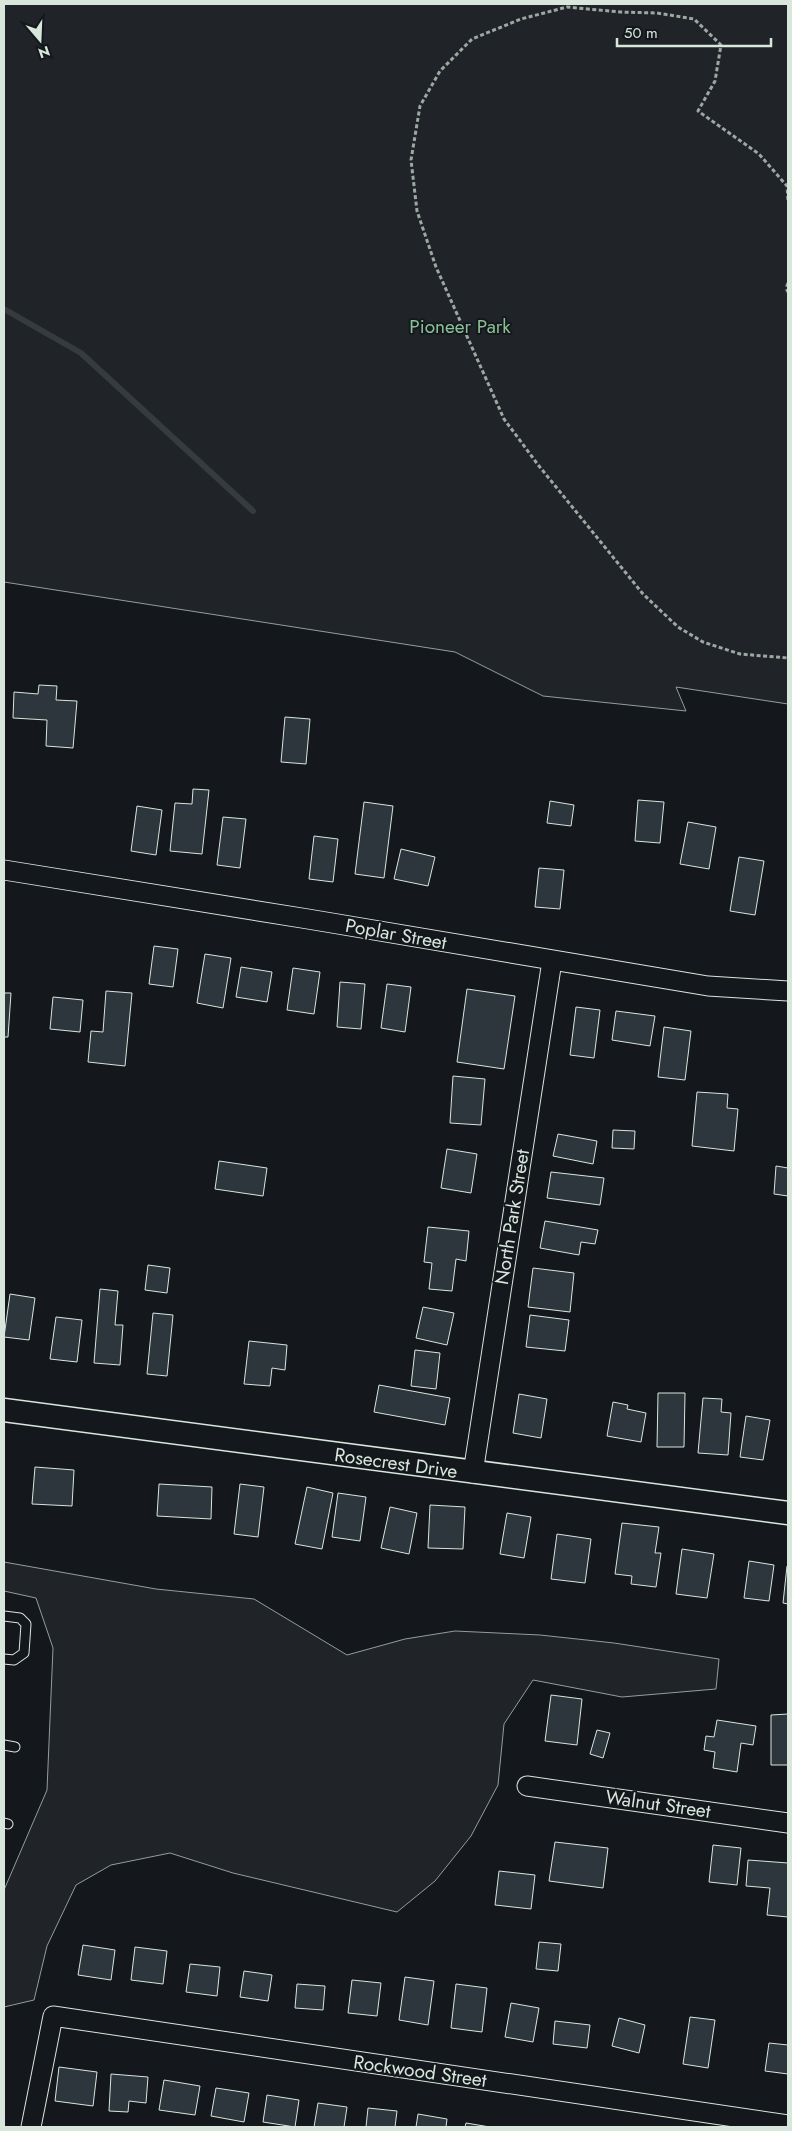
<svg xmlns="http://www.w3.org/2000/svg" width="792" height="2131" viewBox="0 0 792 2131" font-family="Jost,sans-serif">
  <rect width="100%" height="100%" fill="#14181c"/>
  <!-- green -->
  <g fill="#202428" stroke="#939e99">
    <path d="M4,4H788V704L676,687L686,711L543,696L455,652L4,582Z"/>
    <path d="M4,1562L156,1589L254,1599L347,1655L405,1639L455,1631L540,1635L614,1643L719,1659L716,1689L622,1697L533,1680L504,1724L498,1785L471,1836L435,1881L397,1912L233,1873L170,1853L111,1865L76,1885L47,1946L34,2000L4,2007V1890L47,1790L53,1648L36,1598L4,1591Z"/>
  </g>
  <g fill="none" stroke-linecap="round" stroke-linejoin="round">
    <!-- stream -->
    <path stroke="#363b3e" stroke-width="6" d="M4,309L81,353L253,511"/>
  </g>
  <!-- building -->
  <g fill="#2c363c" stroke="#d8e6dc">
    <path d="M39,685L57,686L56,700L77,701L73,748L46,746L47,720L13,718L14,692L38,694Z"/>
    <path d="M285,717L310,719L306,764L281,762Z"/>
    <path d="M193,789L209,790L202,854L170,851L175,803L192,804Z"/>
    <path d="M638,800L664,802L660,843L635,841Z"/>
    <path d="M550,801L574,805L571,826L547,823Z"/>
    <path d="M364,802L393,806L384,878L355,874Z"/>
    <path d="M137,806L162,810L156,855L131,851Z"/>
    <path d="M223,817L246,819L240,868L217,865Z"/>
    <path d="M688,822L716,827L709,869L680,864Z"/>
    <path d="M314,836L338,839L333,882L309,879Z"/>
    <path d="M401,849L435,857L428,886L394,879Z"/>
    <path d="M739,857L764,861L755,915L730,911Z"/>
    <path d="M539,868L564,870L560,909L535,907Z"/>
    <path d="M154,946L178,949L173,987L149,984Z"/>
    <path d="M205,954L231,958L223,1008L197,1003Z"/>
    <path d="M241,967L272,972L267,1002L236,997Z"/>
    <path d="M293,968L320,972L314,1014L287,1010Z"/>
    <path d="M340,982L365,984L361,1029L337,1027Z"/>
    <path d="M387,984L411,987L405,1032L381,1028Z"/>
    <path d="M467,989L515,996L504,1069L457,1062Z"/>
    <path d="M106,991L132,993L125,1066L88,1062L91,1031L103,1032Z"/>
    <path d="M4,993H11L8,1037H4Z"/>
    <path d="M53,997L83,1000L80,1032L50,1029Z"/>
    <path d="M576,1007L600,1010L594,1058L570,1055Z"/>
    <path d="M616,1011L655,1016L650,1046L612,1040Z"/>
    <path d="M664,1027L691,1031L685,1080L658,1077Z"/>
    <path d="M453,1076L485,1079L481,1125L450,1123Z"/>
    <path d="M697,1092L728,1094L727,1108L738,1109L734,1151L692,1146Z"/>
    <path d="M613,1130L635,1131L634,1149L612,1148Z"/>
    <path d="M558,1134L597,1141L593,1164L553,1156Z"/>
    <path d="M447,1149L477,1154L471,1193L441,1188Z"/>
    <path d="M219,1161L267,1168L263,1196L215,1189Z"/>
    <path d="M776,1166L788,1168V1196L774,1194Z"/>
    <path d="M551,1172L604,1178L600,1205L547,1198Z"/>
    <path d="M545,1221L598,1230L595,1244L581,1242L579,1255L540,1248Z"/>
    <path d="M428,1227L469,1231L466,1261L456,1259L452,1291L429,1289L432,1263L424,1262Z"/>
    <path d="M148,1265L170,1268L167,1293L145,1290Z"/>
    <path d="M533,1268L574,1273L570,1312L528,1307Z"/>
    <path d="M100,1289L118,1291L115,1325H123L120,1365L94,1363Z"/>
    <path d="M10,1294L35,1298L29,1340L4,1337Z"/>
    <path d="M423,1307L454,1313L447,1345L416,1338Z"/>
    <path d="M153,1313L173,1315L167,1376L147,1374Z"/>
    <path d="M530,1315L569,1320L565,1351L526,1347Z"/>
    <path d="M56,1317L82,1320L77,1362L50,1359Z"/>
    <path d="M249,1341L287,1345L285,1370L272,1368L270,1386L244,1384Z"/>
    <path d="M415,1350L440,1353L436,1389L411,1386Z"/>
    <path d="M379,1385L450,1398L445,1425L374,1412Z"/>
    <path d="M658,1393H685L684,1447H657Z"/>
    <path d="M519,1394L547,1399L541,1438L513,1433Z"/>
    <path d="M703,1398L722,1399L721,1412L731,1413L728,1455L698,1453Z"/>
    <path d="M613,1402L628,1405L627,1409L646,1413L641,1442L607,1436Z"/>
    <path d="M746,1416L770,1420L763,1460L740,1457Z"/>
    <path d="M35,1467L74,1470L72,1506L32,1504Z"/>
    <path d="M159,1484L212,1487L211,1519L157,1516Z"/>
    <path d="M240,1484L264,1487L258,1537L234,1534Z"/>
    <path d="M307,1487L333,1493L322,1549L295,1544Z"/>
    <path d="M338,1493L366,1497L360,1541L332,1537Z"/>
    <path d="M430,1505L465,1507L463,1549L428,1548Z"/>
    <path d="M390,1507L417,1513L409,1554L381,1548Z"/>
    <path d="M507,1513L531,1517L524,1558L500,1554Z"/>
    <path d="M622,1523L659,1527L655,1553H661L656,1587L631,1584L632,1576L615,1574Z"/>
    <path d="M557,1534L591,1539L585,1583L551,1579Z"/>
    <path d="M682,1549L714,1554L707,1598L676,1594Z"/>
    <path d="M749,1561L774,1565L769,1601L744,1598Z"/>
    <path d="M787,1566L788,1567V1604L783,1603Z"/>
    <path d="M551,1695L582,1699L577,1745L545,1741Z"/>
    <path d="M788,1714V1765H771V1715Z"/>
    <path d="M717,1720L756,1726L753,1745L741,1743L737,1772L713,1768L715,1752L704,1750L706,1736L714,1737Z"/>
    <path d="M597,1730L610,1733L603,1758L590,1754Z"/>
    <path d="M555,1842L608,1848L603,1888L549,1881Z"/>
    <path d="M713,1845L741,1848L737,1885L709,1882Z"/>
    <path d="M748,1860L788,1863V1917L767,1915L770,1888L746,1886Z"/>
    <path d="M499,1871L535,1875L531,1909L495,1905Z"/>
    <path d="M539,1942L561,1944L558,1971L536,1969Z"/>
    <path d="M83,1945L115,1950L111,1980L78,1975Z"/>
    <path d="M135,1947L167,1951L163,1984L131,1980Z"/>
    <path d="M190,1964L220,1967L217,1996L186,1992Z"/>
    <path d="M244,1971L272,1975L268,2001L240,1997Z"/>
    <path d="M405,1977L434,1981L428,2025L399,2020Z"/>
    <path d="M352,1980L381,1983L377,2016L348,2013Z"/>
    <path d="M297,1984L325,1986L323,2010L295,2008Z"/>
    <path d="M456,1984L487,1988L482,2032L451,2028Z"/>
    <path d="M511,2003L539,2008L533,2042L505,2037Z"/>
    <path d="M690,2017L715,2020L708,2068L683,2064Z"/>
    <path d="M619,2018L645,2025L639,2053L612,2046Z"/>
    <path d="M555,2021L590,2025L587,2048L553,2044Z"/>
    <path d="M769,2043L788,2045V2074L765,2071Z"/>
    <path d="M59,2067L97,2072L93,2106L55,2101Z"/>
    <path d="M111,2074L148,2077L146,2103L129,2101L128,2112L109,2111Z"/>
    <path d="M164,2080L200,2086L195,2115L159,2110Z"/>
    <path d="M216,2088L249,2093L244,2122L211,2116Z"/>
    <path d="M267,2095L299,2100L295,2127L263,2122Z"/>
    <path d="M318,2103L347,2107L344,2127H314Z"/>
    <path d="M368,2108L397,2111L395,2127H366Z"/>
    <path d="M418,2114L447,2119L446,2127H416Z"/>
    <path d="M466,2123L490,2127H465Z"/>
  </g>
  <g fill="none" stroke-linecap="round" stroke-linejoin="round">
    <defs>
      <g id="service">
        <path d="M4,1616L20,1618L26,1624L24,1653L14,1660L4,1659"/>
        <path d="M4,1745L15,1747"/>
        <path d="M4,1823L8,1824"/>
      </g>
      <g id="minor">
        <path d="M4,870L308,919L708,986L788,991"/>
        <path d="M473,1473L552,961"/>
        <path d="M527,1786L788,1823"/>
        <path d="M31,2127L53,2016L788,2125"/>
      </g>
      <path id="tertiary" d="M4,1410L788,1513"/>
    </defs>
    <!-- service casing -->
    <use href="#service" stroke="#d8e6dc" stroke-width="11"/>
    <!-- minor casing -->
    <use href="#minor" stroke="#d8e6dc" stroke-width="21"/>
    <!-- tertiary casing -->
    <use href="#tertiary" stroke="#d8e6dc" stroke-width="25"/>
    <!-- path -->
    <g stroke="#9da8a2" stroke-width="3" stroke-dasharray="4 2.5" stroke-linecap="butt">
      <path d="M788,200L787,186L759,154L698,111L715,81L721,45L694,19L657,13L620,12L567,7L521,19L472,39L440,71L420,106L411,160L417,211L436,267L504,419L539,466L643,594L678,627L703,642L740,654L788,658"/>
      <path d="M788,283L786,288L788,292"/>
    </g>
    <!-- service -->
    <use href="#service" stroke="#14181c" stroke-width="9"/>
    <!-- minor -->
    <use href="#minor" stroke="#14181c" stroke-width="19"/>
    <!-- tertiary -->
    <use href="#tertiary" stroke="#14181c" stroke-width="22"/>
  </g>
  <g text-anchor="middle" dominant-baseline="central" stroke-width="4" stroke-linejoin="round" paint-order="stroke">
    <!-- park labels -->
    <g font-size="19" fill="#8ac095" stroke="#14181c">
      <text x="460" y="326">Pioneer Park</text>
    </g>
    <!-- street labels -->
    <g font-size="19" fill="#d8e6dc" stroke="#14181c">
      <text transform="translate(396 934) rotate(10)">Poplar Street</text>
      <text transform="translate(512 1217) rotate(-81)">North Park Street</text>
      <text transform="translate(396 1463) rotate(8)">Rosecrest Drive</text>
      <text transform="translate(658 1804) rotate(8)">Walnut Street</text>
      <text transform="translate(420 2071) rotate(8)">Rockwood Street</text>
    </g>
  </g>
  <!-- border -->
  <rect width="792" height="2131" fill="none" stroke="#d8e6dc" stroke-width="10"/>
  <!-- north arrow -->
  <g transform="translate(40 40) rotate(161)" stroke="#14181c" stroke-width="4" paint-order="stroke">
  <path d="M0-4L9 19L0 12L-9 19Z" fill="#d8e6dc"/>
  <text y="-8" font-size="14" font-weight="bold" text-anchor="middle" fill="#d8e6dc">N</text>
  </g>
  <!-- scale -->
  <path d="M617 38v8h154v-8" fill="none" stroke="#d8e6dc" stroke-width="2.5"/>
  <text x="624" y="38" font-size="15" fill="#d8e6dc" stroke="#14181c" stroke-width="4" paint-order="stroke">50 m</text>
</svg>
